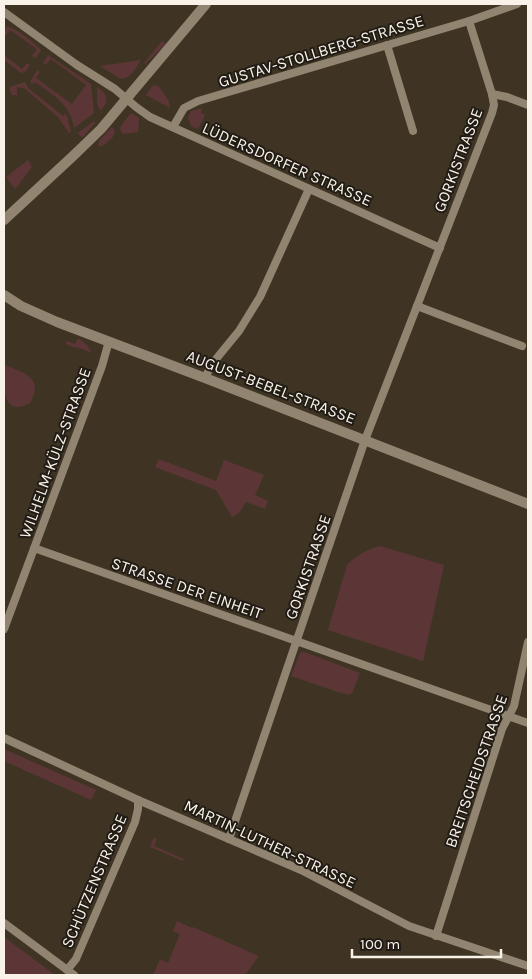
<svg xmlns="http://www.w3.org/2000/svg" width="532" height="979" viewBox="0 0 532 979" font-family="Karla,sans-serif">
  <rect width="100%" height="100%" fill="#3f3423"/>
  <!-- green -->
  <g fill="#5c3636">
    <path d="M7,26C20,31 32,41 41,50L36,58L32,56L37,49L10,30L4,38V31Z"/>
    <path d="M162,41L166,44L145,64L144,63Z"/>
    <path d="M4,55L22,69L27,63L30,65L25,72L21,73L4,60Z"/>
    <path d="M48,55L91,84L94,113L74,128C70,103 54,96 35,82L33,84L30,82L37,70L40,72L36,78L72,104L86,85L51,59L46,65L43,63Z"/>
    <path d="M141,60C136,68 131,78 121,79L100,66Z"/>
    <path d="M25,82L28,88L63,116L65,114L67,116L71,131L69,133L58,117L24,88L17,87V95H12L9,87Z"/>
    <path d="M153,85L158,86C163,93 170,99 170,108L146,95Z"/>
    <path d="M97,87C108,94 110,101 100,111L97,103Z"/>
    <path d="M202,108L201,113L205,115L198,129L191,126L188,118L191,111Z"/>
    <path d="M130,114H133L139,118L138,132L123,134L120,130L121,126Z"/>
    <path d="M94,121L95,123L82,138L78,133Z"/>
    <path d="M112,127L115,130L113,137L101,147L98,145L99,141Z"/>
    <path d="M28,160L32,167L15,189L6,177Z"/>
    <path d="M78,338L87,345L92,353L80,348L73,347L66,344V341L75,344Z"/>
    <path d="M4,365C23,372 45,378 30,403C0,419 4,382 4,365Z"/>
    <path d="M159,459L216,481L224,460L264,475L255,495L268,501L265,509L246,502L239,513L232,517L216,490L155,467Z"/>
    <path d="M380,546L444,565L423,661L328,630L347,565C356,555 368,549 380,546Z"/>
    <path d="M304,652L360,673L352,693L349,695L341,693L291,676L300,653Z"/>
    <path d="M4,749L96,790L91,800L4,761Z"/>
    <path d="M155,838L157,839L154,846L184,859L183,861L150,847L153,839Z"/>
    <path d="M177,921L192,928L193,927L259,956L245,975H153L160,959L168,963L180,934L173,931Z"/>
    <path d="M4,937L55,975H4Z"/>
  </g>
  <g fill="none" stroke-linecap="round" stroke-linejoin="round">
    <!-- minor -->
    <g stroke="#918471" stroke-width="8">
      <path d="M4,12L77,65L115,89L136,107L150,117L440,248"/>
      <path d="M387,45L413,131"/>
      <path d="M492,94L507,97L528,105"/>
      <path d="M173,127L184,108L198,101L469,21L517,4"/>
      <path d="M417,306L522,346"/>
      <path d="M205,378L212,364L239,331L260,297L309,189"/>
      <path d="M34,548L528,723"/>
      <path d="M4,629L102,366L109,341"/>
      <path d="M4,738L138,800L301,870L409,926L528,966"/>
      <path d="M229,839L365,440L492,113L494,105L492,94L469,21"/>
      <path d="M4,923L74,975"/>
      <path d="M436,936L502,729L514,706L528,642"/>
      <path d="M67,970L76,959L135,822L138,809V800"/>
    </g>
    <!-- tertiary -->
    <g stroke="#918471" stroke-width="10">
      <path d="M4,220L72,157L101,129L206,4"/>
      <path d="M4,295L21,306L57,322L205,378L528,504"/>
    </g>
  </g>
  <g text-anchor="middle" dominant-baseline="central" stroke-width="4" stroke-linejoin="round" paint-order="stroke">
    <!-- street labels -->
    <g font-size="16" fill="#f9f2e8" stroke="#211c15">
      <text transform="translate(321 51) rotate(-17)">GUSTAV-STOLLBERG-STRASSE</text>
      <text transform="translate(458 160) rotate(-69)">GORKISTRASSE</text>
      <text transform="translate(287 164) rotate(24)">LÜDERSDORFER STRASSE</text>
      <text transform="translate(271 387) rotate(21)">AUGUST-BEBEL-STRASSE</text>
      <text transform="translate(55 453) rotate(-70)">WILHELM-KÜLZ-STRASSE</text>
      <text transform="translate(308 567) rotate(-71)">GORKISTRASSE</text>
      <text transform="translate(187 588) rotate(19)">STRASSE DER EINHEIT</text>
      <text transform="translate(476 771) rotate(-71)">BREITSCHEIDSTRASSE</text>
      <text transform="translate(270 844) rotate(25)">MARTIN-LUTHER-STRASSE</text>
      <text transform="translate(94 881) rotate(-67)">SCHÜTZENSTRASSE</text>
    </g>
  </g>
  <!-- border -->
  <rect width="532" height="979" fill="none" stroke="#f9f2e8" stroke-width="10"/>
  <!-- scale -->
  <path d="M352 949v8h149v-8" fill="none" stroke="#f9f2e8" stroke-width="2.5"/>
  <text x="360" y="949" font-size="15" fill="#f9f2e8" stroke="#211c15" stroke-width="4" paint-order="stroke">100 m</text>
</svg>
